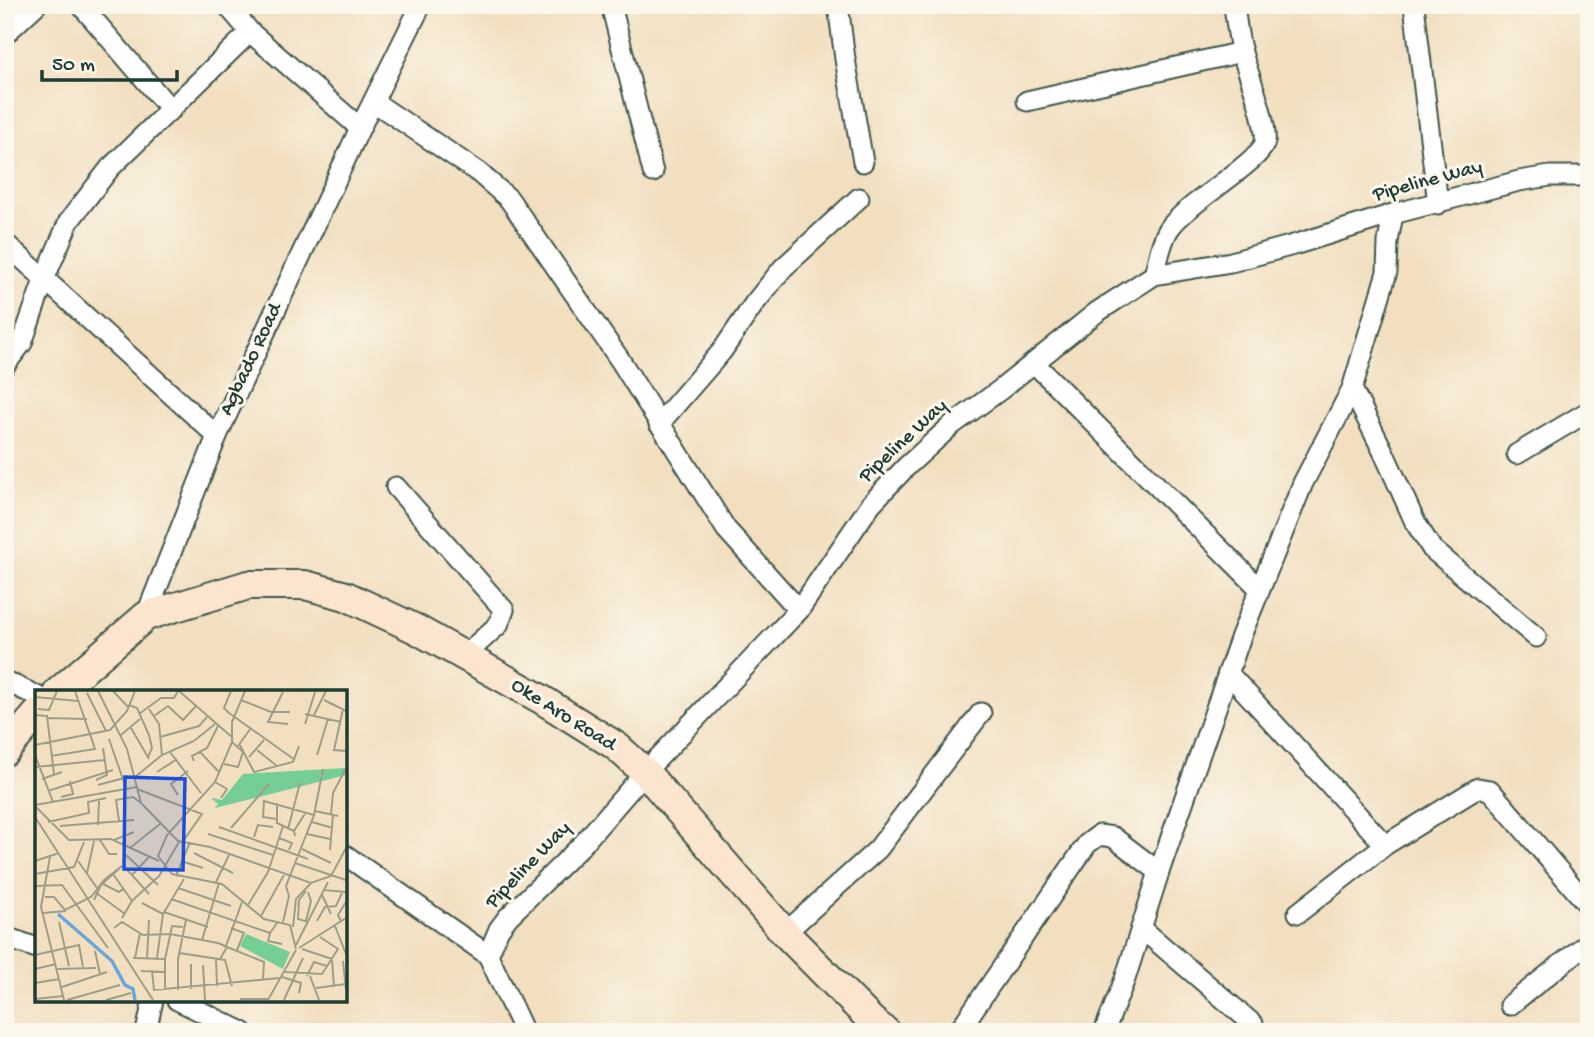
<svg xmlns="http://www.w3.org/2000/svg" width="1594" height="1037" viewBox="0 0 1594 1037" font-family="'Gochi Hand',sans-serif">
  <rect width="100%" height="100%" fill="#fbf7ec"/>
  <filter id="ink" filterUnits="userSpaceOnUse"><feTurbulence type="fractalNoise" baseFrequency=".0143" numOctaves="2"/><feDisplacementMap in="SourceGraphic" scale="14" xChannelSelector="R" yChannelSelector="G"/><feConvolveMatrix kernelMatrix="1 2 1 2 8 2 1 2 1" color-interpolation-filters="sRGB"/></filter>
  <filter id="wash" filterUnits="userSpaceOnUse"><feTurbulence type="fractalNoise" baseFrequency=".00686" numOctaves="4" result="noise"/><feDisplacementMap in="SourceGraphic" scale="28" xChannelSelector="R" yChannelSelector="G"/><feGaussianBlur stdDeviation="1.57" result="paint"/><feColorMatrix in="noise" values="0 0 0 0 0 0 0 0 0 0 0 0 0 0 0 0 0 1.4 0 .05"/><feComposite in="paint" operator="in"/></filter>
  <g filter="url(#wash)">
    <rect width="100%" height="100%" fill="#f2dfc0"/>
  </g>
  <g filter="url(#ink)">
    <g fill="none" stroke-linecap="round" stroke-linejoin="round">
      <defs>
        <g id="minor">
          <path d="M81,5L171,110"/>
          <path d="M227,5L250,32L360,128"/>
          <path d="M611,5L653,172"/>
          <path d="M838,5L845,59L863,162"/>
          <path d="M1414,5L1438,204"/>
          <path d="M5,34L36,5"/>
          <path d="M1027,101L1242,52"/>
          <path d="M374,102L478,172L509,199L620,360L726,529L799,610"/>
          <path d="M5,243L217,436"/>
          <path d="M1154,275C1158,261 1161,241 1169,229C1185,204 1261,162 1265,142C1268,123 1248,73 1242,53C1238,38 1236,21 1234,5"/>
          <path d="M1034,363L1260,589"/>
          <path d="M5,365L22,343L45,277L69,221L110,168L250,32"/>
          <path d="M1352,389L1383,451L1415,522L1432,549L1536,637"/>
          <path d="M659,424L722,351L754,304L783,268L859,198"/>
          <path d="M1517,454L1589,411"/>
          <path d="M396,487L504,610L498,625L463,657"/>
          <path d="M146,616L217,436L360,128L421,5"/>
          <path d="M1228,673L1385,845"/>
          <path d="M5,681L37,696"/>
          <path d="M345,855L488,955"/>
          <path d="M1298,913L1385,845L1478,788L1490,790L1589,906"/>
          <path d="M1141,928L1253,1024"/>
          <path d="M785,933L878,849L981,713"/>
          <path d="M5,937L37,948"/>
          <path d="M177,1000L243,1032"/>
          <path d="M1510,1005L1589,942"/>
          <path d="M146,1032L153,1000"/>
          <path d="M524,1032L488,955L499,929L508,917L581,846L645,772L799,610L871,504L906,467L952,425L1000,390L1097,312L1154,275L1231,262L1297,244L1393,214L1519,181L1550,176H1589"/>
          <path d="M958,1032L1087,844L1099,835L1113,837L1159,872"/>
          <path d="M1104,1032L1125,979L1159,872L1241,636L1303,483L1352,389L1387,272L1388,242L1393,214"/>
        </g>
        <g id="secondary">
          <path d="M58,692L146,616L248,585H305L346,596L416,629L541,699L616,746L645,772L785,933L872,1021L886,1032"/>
          <path d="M5,751L37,714"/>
        </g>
      </defs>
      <!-- minor casing -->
      <use href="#minor" stroke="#3f5549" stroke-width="23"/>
      <!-- secondary casing -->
      <use href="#secondary" stroke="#3f5549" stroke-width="32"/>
      <!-- minor -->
      <use href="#minor" stroke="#fff" stroke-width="19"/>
      <!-- secondary -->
      <use href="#secondary" stroke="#fce5cf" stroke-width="28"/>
    </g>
  </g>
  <g text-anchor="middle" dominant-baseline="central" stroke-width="6" stroke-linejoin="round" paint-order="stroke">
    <!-- street labels -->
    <g font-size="21" fill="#1f3d34" stroke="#fbf7ec">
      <text transform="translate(1428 182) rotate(-15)">Pipeline Way</text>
      <text transform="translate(252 360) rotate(-65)">Agbado Road</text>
      <text transform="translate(904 442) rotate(-43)">Pipeline Way</text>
      <text transform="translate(563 716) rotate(32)">Oke Aro Road</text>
      <text transform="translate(529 866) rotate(-46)">Pipeline Way</text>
    </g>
  </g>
  <!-- overview -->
  <g transform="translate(35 690)">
    <rect width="312" height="312" fill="#f2dfc0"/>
    <path d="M311,78V85L180,118L183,114L176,108L187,110L208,84ZM211,244L255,262L248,279L205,256Z" fill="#74ce95"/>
    <path fill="none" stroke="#67a7da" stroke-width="3.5" d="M23,224L77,271L90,295L98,299L100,310"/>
    <path fill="none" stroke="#9e9e88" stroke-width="2" d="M63,1L92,59L106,113L143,151L175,157L276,193L296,186L311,158M78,1L94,18M144,1L198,48M196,1L189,18L194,23L260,70M210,1L197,32V52L180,92L132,145L123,166L137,184L187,194L229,229L255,235L261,259M248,2L233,32L253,34M52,3L71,41M0,7L43,11M206,10L236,22H255M289,10L311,21M94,15L102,18L114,45L117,58L113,67M3,19L14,20L22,1M114,19L124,34L127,65M308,19L299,60L311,61M104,24L126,8H139L143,1M270,24L306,32M0,25L12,26L19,84M279,25L291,1M119,26L133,16L148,30L161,16M12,28L52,29M270,34L280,2M96,38L114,69M86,45L105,29M125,47L164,36L172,27M74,49L91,98M0,55L75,40L92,21L100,1M205,55L219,82L258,72L264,56M203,56L216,38M222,60L242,76M135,62L166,103M165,62L184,82M0,65L18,112M282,65L293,29M16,66L60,59L40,1M214,67L229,50M159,71L157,66L172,58L183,36M189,74L203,77L208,62L197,52M0,77L70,70M122,82L142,69M100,87L127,65L159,51L180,34M7,89L27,82M61,90L72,85L68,58M180,92L192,99L186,108M63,95L89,88M102,99L167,124L149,150M13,101L78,80M143,105L136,94L153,81M26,107L38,104L35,91M242,113V133L259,141M0,115L102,97M0,116L34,150L76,149L124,171M280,121L303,126M296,124L298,103L311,78M0,127L118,310M241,129L228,127L229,111L279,125M84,131L81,110L98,107L106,113M13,132L54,123L53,112L71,108M277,132L298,138M63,135L64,111M25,136L99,130M184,137L273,169M196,138L234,94M253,139L265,93M173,144L238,165M272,144L295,149M260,146L259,141L271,122M219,147L223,135L238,137M244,148L257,153L254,160M65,150L74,164H82M79,150L99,142M95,158L125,134M267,159L296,173M295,160L298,125M159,163L198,183M91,165L123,195M15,167L6,217L29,310M0,171L24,163M43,171L62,198M146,171L168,178M260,173L311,190M88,176L97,185L114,167M52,183L59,151M0,184L39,177L49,152M78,184L97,211M97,185L114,204M141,186L155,152M181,192L194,165M68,194L84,202L89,198M0,196L27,195L73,258M143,198L196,216M289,200L311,202M271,201L264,210L263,229L274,232M60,202L90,224M287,205L296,224M10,207H19L30,220L56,207L69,190L87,176L66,195L59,210M136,209L235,243L242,233M107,213L128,224M213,215L233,182L248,136M129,222L173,237M8,223L31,221M226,226L250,183M87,228L97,211L124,186L144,152M271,231L276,211L273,202M282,231L290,217L301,216L307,203M306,231L303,225L311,212M24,232L34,276M248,232L254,206L251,196L279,125L288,79M300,236L311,264M258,237L261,209L276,193M79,238L87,232L108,245L135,244L183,253L192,257L185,269M196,238L209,243L202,260M235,243L233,251L247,254M167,250L184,193M261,255L293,192M191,256L207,212M192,257L229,272L228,289M264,258L311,228M267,259L297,269M60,261L65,284M144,263L190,270L197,296M0,265L44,255L48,277M98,268L130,269V300M100,268L105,243M112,268L114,230M122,268L128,224L149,189M130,269L137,236L148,237M181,269L182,296M297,270L299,297M308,271L311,300M156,274V299M168,275L170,310M0,279L21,274M22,279L61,278M106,281L130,282M117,281L119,300L245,288M250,282L287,284L303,259L285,247M272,286L279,272L292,276M275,286L284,310M247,287L266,293L264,303M0,293L24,289M27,297L72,282M281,298L311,294M143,300V269L151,230M0,309L28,306M205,309H233M32,310L85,295M71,310L96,303M233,310L261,260M249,310L268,268"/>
    <path fill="#1d4ed8" fill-opacity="0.15" stroke="#1d4ed8" stroke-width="3.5" d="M90,87L150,89L148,180L89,179Z"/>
    <rect width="312" height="312" fill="none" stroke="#1f3d34" stroke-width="3.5"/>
  </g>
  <!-- margin -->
  <rect width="1594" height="1037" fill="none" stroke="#fbf7ec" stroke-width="28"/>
  <!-- scale -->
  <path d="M42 70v10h135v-10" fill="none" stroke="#1f3d34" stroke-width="3.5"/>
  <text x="52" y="70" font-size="21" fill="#1f3d34" stroke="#fbf7ec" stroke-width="5" paint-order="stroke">50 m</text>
</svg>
